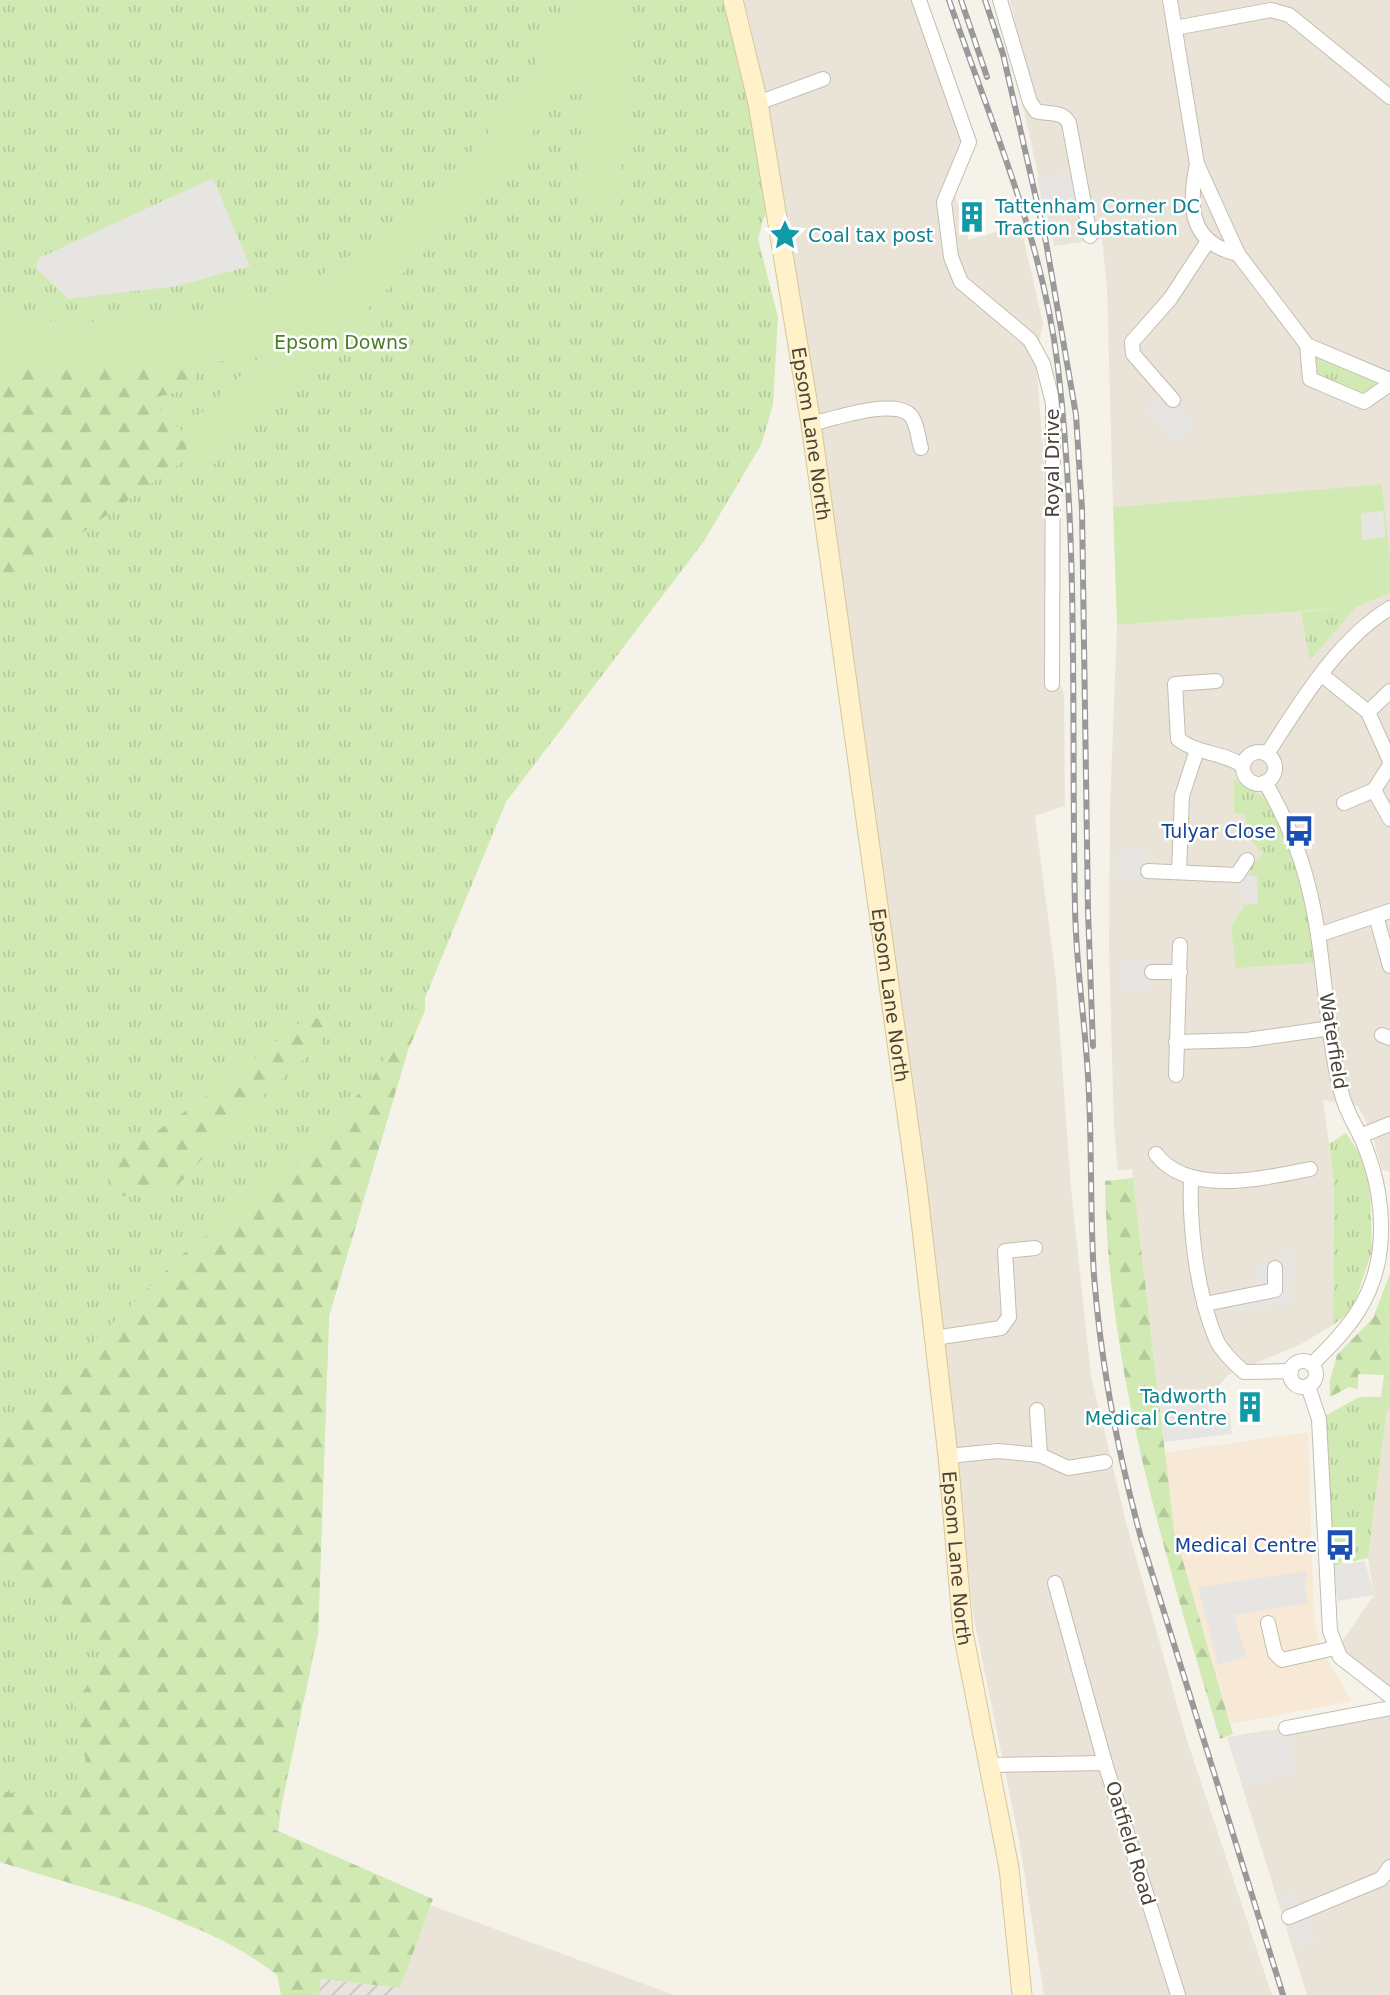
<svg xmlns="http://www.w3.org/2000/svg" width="1390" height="1995" viewBox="0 0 1390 1995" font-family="'DejaVu Sans',sans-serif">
  <defs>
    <pattern id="industrial-furrows" width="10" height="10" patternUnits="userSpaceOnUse" patternTransform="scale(1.75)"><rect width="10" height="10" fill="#e8e4df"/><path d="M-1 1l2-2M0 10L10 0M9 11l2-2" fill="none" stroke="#c8c5c0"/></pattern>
    <pattern id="grass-tufts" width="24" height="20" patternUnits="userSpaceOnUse" patternTransform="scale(1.75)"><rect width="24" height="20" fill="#d1eab3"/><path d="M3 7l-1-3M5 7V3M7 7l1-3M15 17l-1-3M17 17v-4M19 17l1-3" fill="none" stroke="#b5ca9b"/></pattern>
    <pattern id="forest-firs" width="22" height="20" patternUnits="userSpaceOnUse" patternTransform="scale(1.75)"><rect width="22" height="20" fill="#d1eab3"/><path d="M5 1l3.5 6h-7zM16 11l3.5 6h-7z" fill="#b5ca9b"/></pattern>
  </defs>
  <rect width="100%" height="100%" fill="#f5f2ea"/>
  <!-- residential -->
  <g fill="#eae4d8">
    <path d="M744,0H917L921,23L962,145L953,189L969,240L1020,224L1043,323L1036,360L1043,448L1047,646L1064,694L1065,806L1035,816L1056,980L1071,1188L1091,1376L1127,1526L1187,1740L1272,1995H1044L1019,1840L973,1614L930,1217L851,653L781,180L760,67Z"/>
    <path d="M1010,0H1390V556L1382,484L1113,507L1107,287L1102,239L1054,246L1022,102L1027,72Z"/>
    <path d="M1390,593V1172L1382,1170L1372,1134L1358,1106L1323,1100L1334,1182L1333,1325L1301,1344L1228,1375L1210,1396L1160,1407L1132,1169L1118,1170L1114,1127L1109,950L1110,807L1117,625L1356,607Z"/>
    <path d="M1387,1409L1390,1410V1686L1339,1646L1374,1595L1368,1558Z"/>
    <path d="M1390,1711V1995H1307L1227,1737Z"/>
    <path d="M430,1905L674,1995H397Z"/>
  </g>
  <!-- commercial -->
  <path fill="#f7e9d6" d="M1308,1432L1314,1619L1318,1640L1328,1661L1352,1701L1231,1724L1174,1530L1164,1453Z"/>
  <!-- industrial -->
  <path fill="url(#industrial-furrows)" d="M321,1979L400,1988L397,1995H319Z"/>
  <!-- grass -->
  <g fill="url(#grass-tufts)">
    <path d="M0,0H723L738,49L751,113L766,210L758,239L778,317L773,405L761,445L704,541L506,802L425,998V1010L408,1050L329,1316L318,1634L281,1808L273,1880L245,1950L142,1905L0,1862Z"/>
    <path d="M1307,345L1390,380L1364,402L1310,379Z"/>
    <path d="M1356,607L1310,660L1301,612Z"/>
    <path d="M1234,779L1279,807L1292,833L1322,962L1236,968L1231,926L1245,905L1258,903L1257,876H1249L1250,867L1263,854L1248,837L1246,815L1234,813Z"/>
    <path d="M1346,1133L1362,1157L1370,1183L1372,1251L1352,1311L1333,1325L1334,1182L1329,1144Z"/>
    <path d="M1359,1397L1372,1407L1387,1409L1368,1558L1333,1566L1319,1419Z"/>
  </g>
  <!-- forest -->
  <g fill="url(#forest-firs)">
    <path d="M0,363L137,367L197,364L194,388L149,399L182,431L189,457L0,591Z"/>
    <path d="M414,1009L425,1010L408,1050L329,1316L318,1634L271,1828L433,1899L400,1988L321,1979L319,1995H281L277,1975C198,1914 94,1891 0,1862V1790L52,1804L87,1770L75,1702L109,1657L59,1601L0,1555V1439L17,1417L183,1254L300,1161L374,1076Z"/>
    <path d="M307,1017L323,1020V1043L261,1097L171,1192L110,1197L111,1164L226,1082Z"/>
    <path d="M1133,1178L1174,1530L1233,1734L1220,1739C1166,1557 1107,1372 1105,1181Z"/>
    <path d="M1390,1273V1410L1372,1407L1359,1397H1381L1384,1375L1358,1374V1389L1349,1387L1330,1397V1380L1337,1355L1373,1318Z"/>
  </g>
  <!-- park -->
  <g fill="#d1eab3">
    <path d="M566,0H631L619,212L576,216L583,93L559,97L499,176L215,464L195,452L182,431L261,356C175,370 88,367 0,365V313L68,324L211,311L317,278L407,216L485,138L560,26Z"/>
    <path d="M1382,484L1390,556V593L1356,607L1117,625L1113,507Z"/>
  </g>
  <!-- parking -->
  <g fill="#e7e5e2">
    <path d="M1069,170L1076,199L1043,207L1037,178Z"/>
    <path d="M213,178L250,266L177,286L68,299L36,268L39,258Z"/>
    <path d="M1165,390L1195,421L1175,444L1143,413Z"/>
    <path d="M1383,511L1386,537L1362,540L1361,513Z"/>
    <path d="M1117,850H1147L1148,880L1117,881Z"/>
    <path d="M1237,875L1257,876L1258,904L1245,905L1231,880Z"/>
    <path d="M1152,960V989H1120V961Z"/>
    <path d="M1291,1249L1296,1277L1292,1278V1304L1227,1313L1226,1300L1258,1293L1256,1264L1279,1260V1250Z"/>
    <path d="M1208,1401L1209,1412L1230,1413L1232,1434L1164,1442L1160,1407Z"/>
    <path d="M1365,1561L1374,1595L1338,1601L1333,1566Z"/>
    <path d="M1307,1571L1305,1587L1308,1603L1234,1615L1246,1656L1218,1665L1198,1587Z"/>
    <path d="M1289,1730L1296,1774L1244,1785L1227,1737Z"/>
    <path d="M1294,1891L1305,1909L1316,1944L1299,1949L1281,1894Z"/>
  </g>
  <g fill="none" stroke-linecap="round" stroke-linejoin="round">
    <defs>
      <g id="street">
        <path d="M919,0L969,142L944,202L951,257L961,282L1030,340L1043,364L1053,403L1052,684"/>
        <path d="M1000,0L1030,102L1036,111C1049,115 1062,110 1069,123L1090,236"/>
        <path d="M1170,0L1197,164L1238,254L1307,345L1390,380"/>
        <path d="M1175,28L1271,10L1289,15L1390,97"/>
        <path d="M758,103L823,79"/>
        <path d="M1197,164C1188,206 1189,243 1238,254"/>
        <path d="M1307,345L1310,379L1364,402L1390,384"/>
        <path d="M1173,400L1133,354L1132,342L1170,299L1208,241"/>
        <path d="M811,424C833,419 887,400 908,413C917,419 918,439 921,448"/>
        <path d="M1322,675L1368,712L1390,761"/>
        <path d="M1216,681L1175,684L1178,739C1198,755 1222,751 1243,766"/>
        <path d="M1368,712L1390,691"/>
        <circle cx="1259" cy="768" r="16"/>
        <path d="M1267,754C1300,703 1337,640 1390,608"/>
        <path d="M1390,765L1374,790L1390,819"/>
        <path d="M1265,782C1284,815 1299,848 1308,885C1326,954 1324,1027 1342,1095C1346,1111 1355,1125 1362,1139C1377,1175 1384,1209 1380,1248C1375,1298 1347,1331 1312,1364"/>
        <path d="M1344,803L1374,790"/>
        <path d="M1148,871L1237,875L1247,860"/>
        <path d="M1179,872L1182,796L1197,750"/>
        <path d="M1376,916L1390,966"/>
        <path d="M1318,935L1390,911"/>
        <path d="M1152,972H1180"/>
        <path d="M1382,1035L1390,1038"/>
        <path d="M1176,1042L1247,1040L1331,1028"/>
        <path d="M1176,1075L1180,945"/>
        <path d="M1360,1136L1390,1124"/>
        <path d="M1156,1154C1188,1197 1265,1178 1310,1169"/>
        <path d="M1191,1179C1189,1227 1197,1294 1216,1339C1221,1351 1234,1363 1244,1372L1291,1371"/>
        <path d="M1205,1304L1275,1290V1268"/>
        <path d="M934,1338L1001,1328L1009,1317L1005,1251L1035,1248"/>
        <circle cx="1303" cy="1374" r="13"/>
        <path d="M1308,1386L1319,1419L1330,1631L1340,1657L1390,1696"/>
        <path d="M1037,1410L1040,1455L1068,1468L1105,1462"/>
        <path d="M948,1456L998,1451L1040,1455"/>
        <path d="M1055,1583L1105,1763"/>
        <path d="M1268,1623L1275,1653L1282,1660L1335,1648"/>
        <path d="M1286,1728L1390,1708"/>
        <path d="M989,1765L1105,1763L1178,1995"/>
        <path d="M1289,1917L1381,1879L1390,1867"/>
      </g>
      <g id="secondary">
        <path id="s1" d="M733,0L758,103L811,424L917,1186L948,1456L963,1632L1009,1868L1022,1995"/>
      </g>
    </defs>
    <!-- street casing -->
    <use href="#street" stroke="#c4bdaf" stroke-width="16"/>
    <!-- secondary casing -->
    <use href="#secondary" stroke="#d6c69a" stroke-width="21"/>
    <!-- street -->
    <use href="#street" stroke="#fff" stroke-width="14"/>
    <!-- secondary -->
    <use href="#secondary" stroke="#fff2cb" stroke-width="19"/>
    <defs>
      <g id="rail">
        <path d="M949,0C990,121 1043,239 1058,368C1079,546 1071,729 1075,908C1076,971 1087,1033 1089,1096C1092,1156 1090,1216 1094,1276C1101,1365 1118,1453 1141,1538L1283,1995"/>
        <path d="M961,0L987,77"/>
        <path d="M985,0L1003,54L1046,242L1076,415L1082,509L1088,911L1093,1046"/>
      </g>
    </defs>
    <!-- rail casing -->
    <use href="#rail" stroke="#999" stroke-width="6"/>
    <!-- rail -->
    <use href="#rail" stroke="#fff" stroke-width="3.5" stroke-dasharray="10" stroke-linecap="butt"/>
  </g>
  <!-- icons -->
  <defs>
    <symbol id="building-bare" viewBox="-9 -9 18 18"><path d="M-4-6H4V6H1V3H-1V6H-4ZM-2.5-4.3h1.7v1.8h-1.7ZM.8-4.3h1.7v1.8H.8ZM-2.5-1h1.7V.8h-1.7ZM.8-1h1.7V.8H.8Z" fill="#0f9aa8" stroke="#fff" stroke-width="2.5" paint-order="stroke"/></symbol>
    <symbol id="sight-bare" viewBox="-9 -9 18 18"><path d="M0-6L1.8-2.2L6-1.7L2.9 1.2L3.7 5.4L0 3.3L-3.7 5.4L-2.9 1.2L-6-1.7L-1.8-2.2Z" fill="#0f9aa8" stroke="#fff" stroke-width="2.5" paint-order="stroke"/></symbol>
    <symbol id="bus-bare" viewBox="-9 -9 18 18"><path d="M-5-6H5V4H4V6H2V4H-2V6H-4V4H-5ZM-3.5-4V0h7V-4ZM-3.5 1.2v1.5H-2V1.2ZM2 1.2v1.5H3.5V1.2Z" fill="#1a4fb4" stroke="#fff" stroke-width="2.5" paint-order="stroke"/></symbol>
  </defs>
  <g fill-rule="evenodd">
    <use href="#building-bare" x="950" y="195" width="44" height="44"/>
    <use href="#sight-bare" x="763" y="213" width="44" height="44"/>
    <use href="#bus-bare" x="1277" y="809" width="44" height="44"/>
    <use href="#building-bare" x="1228" y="1385" width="44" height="44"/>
    <use href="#bus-bare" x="1318" y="1523" width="44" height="44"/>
  </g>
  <g text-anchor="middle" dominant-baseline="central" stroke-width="5" stroke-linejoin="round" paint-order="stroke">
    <!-- culture labels -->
    <g font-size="19" fill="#0d838f" stroke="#fff" text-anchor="start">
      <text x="995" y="206">Tattenham Corner DC<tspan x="995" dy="22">Traction Substation</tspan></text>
      <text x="808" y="235">Coal tax post</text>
      <text x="1227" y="1396" text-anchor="end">Tadworth<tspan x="1227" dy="22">Medical Centre</tspan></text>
    </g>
    <!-- park labels -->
    <g font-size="19" fill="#497e29" stroke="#fff">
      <text x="341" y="342">Epsom Downs</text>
    </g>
    <!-- street labels -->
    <g font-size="19" fill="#4a4338" stroke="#fff">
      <text stroke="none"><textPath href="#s1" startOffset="441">Epsom Lane North</textPath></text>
      <text transform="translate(1052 463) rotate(-90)">Royal Drive</text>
      <text stroke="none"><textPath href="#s1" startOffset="1008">Epsom Lane North</textPath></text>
      <text transform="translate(1334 1041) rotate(81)">Waterfield</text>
      <text stroke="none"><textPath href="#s1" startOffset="1575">Epsom Lane North</textPath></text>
      <text transform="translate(1131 1843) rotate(73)">Oatfield Road</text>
    </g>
    <!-- transit labels -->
    <g font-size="19" fill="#164399" stroke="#fff" text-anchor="end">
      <text x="1276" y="831">Tulyar Close</text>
      <text x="1317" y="1545">Medical Centre</text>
    </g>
  </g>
</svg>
